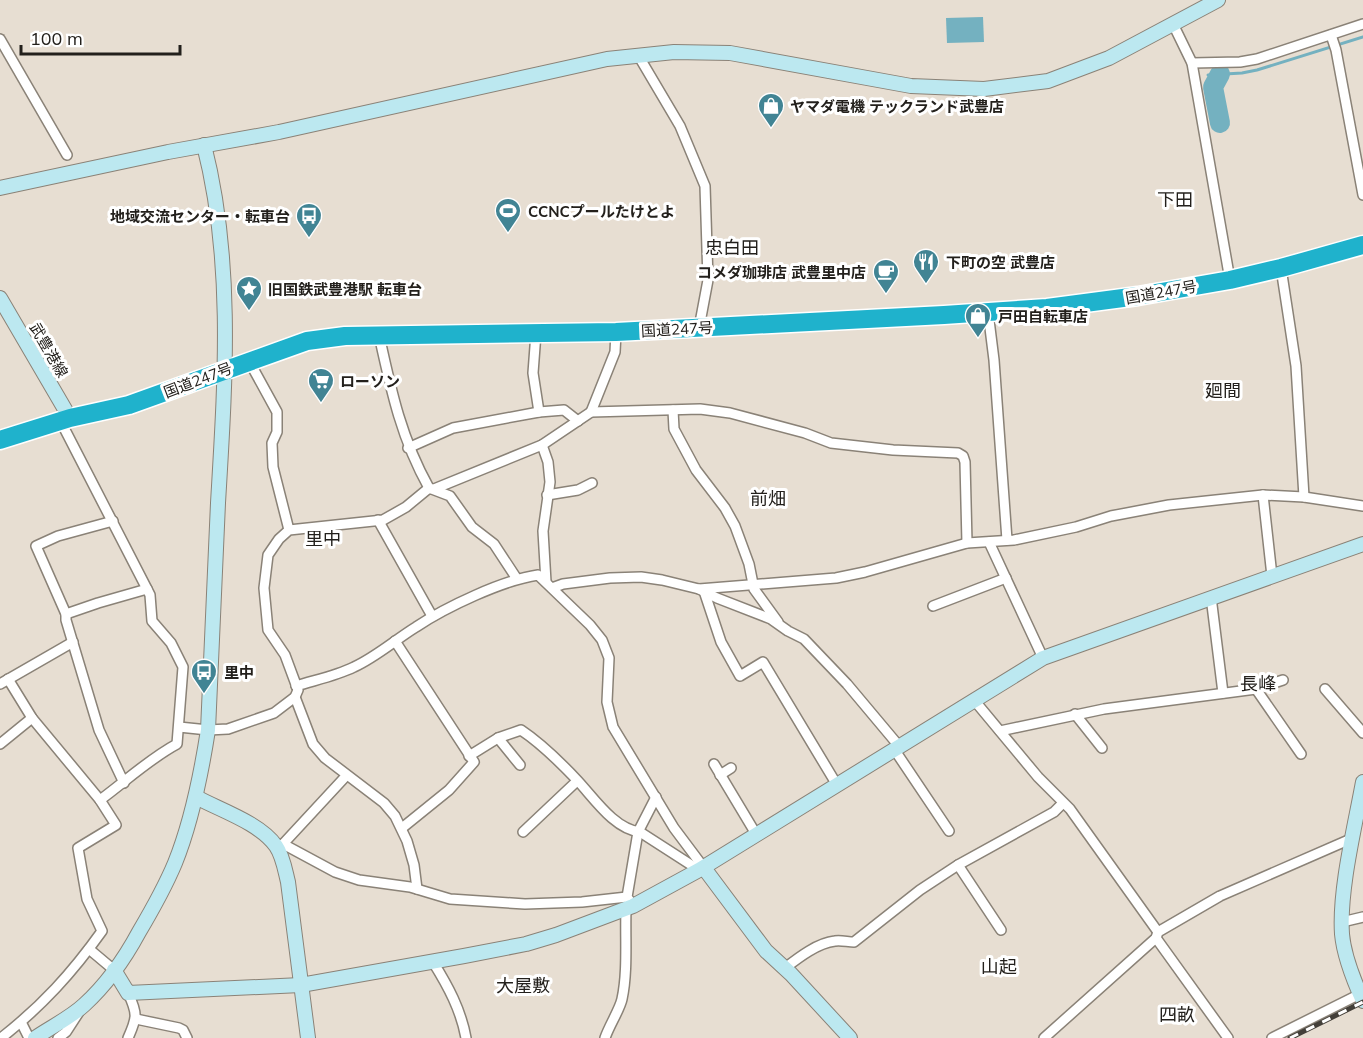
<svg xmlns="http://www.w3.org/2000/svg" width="1363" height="1038" viewBox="0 0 1363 1038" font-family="Mulish,'Noto Sans JP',sans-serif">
  <rect width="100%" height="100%" fill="#e7ded2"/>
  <!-- water -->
  <path fill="#74b1c0" d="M983,17L984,42L947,43L946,18Z"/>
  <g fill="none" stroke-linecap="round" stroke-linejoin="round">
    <!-- stream -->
    <path stroke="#74b1c0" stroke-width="3" d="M1208,75L1242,73L1257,70L1363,37"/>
    <!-- river -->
    <path stroke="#74b1c0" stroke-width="20" d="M1220,74L1213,87L1220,123"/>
    <defs>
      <g id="street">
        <path d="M1173,24L1192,63L1230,280"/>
        <path d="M1331,35L1336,50L1363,195"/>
        <path d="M0,39L67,155"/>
        <path d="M638,55L680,126L705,186L708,280L699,328"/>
        <path d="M1192,63L1240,62L1257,59L1363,24"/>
        <path d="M1281,268L1296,366L1304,497"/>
        <path d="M988,312L994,360L1007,540"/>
        <path d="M536,333L533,373L539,412"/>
        <path d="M379,335C391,390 401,438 429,488"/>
        <path d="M249,361L277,412V432L272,443L273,467L289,530"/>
        <path d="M673,410L674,429L696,470L725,508L735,526L749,564L754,589L778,622"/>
        <path d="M591,412L615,352L616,332"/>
        <path d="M61,422L147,589L150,595L152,621L171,643L183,667L177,744C149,759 126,781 100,800"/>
        <path d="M542,445L548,462L550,482L543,531L546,582"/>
        <path d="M408,448L453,428L539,412L564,410L578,421"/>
        <path d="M434,489L542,445L591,412L700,409L730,413L805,433L831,443L893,450L958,453L963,456L965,462L967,543"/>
        <path d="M547,495L578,490L592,483"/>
        <path d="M1263,495L1272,576"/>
        <path d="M378,520L432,616"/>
        <path d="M113,521L58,536L36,546L66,614V620L99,730L124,783"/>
        <path d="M989,542L1043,658"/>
        <path d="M552,588L563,584L610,578L641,577L662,580L699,589L717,598L771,619L788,631L804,639L847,684L899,746"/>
        <path d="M699,589L836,578L865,572L967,543L1014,540L1076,527L1111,516L1169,505L1263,495L1304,497L1363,506"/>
        <path d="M704,591L721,642L740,676L763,662L837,785"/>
        <path d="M1211,597L1223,693"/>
        <path d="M933,606L1006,578"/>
        <path d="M66,614L98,603L147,589"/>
        <path d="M395,641L474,762L449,790L402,828"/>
        <path d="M0,684L73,642"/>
        <path d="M296,686C315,680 336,676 354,667C376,657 395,640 416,627C446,607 503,580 538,575L590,625L602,640L609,658L607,702L613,727L674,828L704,868"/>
        <path d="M1256,689L1301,754"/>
        <path d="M1325,689L1363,733"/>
        <path d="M295,697L313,744L325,758L384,803L395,816L407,841L414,865L417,889"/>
        <path d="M974,700L1038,777L1070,809L1158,932"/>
        <path d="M1075,714L1102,748"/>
        <path d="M179,727L208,730L228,729L274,713L295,697L298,690L285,655L268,630L264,588L268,555L279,539L289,530L383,520L406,507L429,488L450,496L472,527L494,544L517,579"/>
        <path d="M1000,731L1104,709L1256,689L1283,680"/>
        <path d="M498,738L520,765"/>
        <path d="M0,744L32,718"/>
        <path d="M894,749L949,831"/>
        <path d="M469,756L498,738L521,730C542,744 560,762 577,780C594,798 614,829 640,832L699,870"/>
        <path d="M714,764L756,834"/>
        <path d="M720,775L731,768"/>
        <path d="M523,832L577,781"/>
        <path d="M283,844L346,776"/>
        <path d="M277,846L283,844L335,872L359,880L410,887L450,899L525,904L582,902L627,897"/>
        <path d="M958,865L1001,930"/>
        <path d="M630,901L627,897L638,832L656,797"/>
        <path d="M1342,922L1363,917"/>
        <path d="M1156,938L1228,1038"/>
        <path d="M89,949L114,970"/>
        <path d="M433,962C448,986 461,1010 466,1038"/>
        <path d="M785,968C798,958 817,943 835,941C841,940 848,942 854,942L920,890L958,865L1054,812L1063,803"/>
        <path d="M136,1019L179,1028L183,1030L187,1038"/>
        <path d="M21,1022L29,1038"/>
        <path d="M1,1038C42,1006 72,973 102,931L87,899L78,848L116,825L100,800L32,718L8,679"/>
        <path d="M58,1038L66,1032L79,1012"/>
        <path d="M128,1038C137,1018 138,1014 128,993"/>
        <path d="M605,1038C609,1026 620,1009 622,999C628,971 625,938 626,909"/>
        <path d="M1044,1038L1156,938L1158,932L1220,896L1353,838"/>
        <path d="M1272,1038L1360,994"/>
      </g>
      <g id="secondary">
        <path d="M0,188L168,152L279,132L607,59L674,52L730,53L911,86L984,89L1048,81L1109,58L1218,0"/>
        <path d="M0,298L70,418"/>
        <path d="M1363,782C1355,826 1339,890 1342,934C1344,957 1354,981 1363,1001"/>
        <path d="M196,797C220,810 260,823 276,846C283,856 285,870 288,882L308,1038"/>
        <path d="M704,868L766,951L791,974L850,1038"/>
        <path d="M114,970L128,993L301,985L464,956L526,944L556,935L633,906L699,870L1043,658L1363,544"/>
        <path d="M35,1038C51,1027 70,1018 84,1005C106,985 125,958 139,932C152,910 165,887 175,863C192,821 201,775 208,730C212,655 214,579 218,503C225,384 234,262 204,145"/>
      </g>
      <path id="highway" d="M0,440L70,418L129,405L307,341L345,336L616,332L944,315L1047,308L1138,296L1230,280L1281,268L1363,245"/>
    </defs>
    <!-- street casing -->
    <use href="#street" stroke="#8a8277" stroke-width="12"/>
    <!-- secondary casing -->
    <use href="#secondary" stroke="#8a8277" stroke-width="16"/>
    <!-- highway casing -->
    <use href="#highway" stroke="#fff" stroke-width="21"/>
    <!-- street -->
    <use href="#street" stroke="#fff" stroke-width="9"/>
    <!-- secondary -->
    <use href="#secondary" stroke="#bce8f0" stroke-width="14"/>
    <!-- highway -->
    <use href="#highway" stroke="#1fb2cc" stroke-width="18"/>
    <defs>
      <path id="rail" d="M1290,1038L1363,1002"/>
    </defs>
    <!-- rail casing -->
    <use href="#rail" stroke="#433f39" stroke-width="5"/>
    <!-- rail -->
    <use href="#rail" stroke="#fff" stroke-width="3" stroke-dasharray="9" stroke-linecap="butt"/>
  </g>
  <!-- icons -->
  <defs>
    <symbol id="shop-pin" viewBox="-11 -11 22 30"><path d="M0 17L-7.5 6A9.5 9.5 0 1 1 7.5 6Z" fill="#418494" stroke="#fff"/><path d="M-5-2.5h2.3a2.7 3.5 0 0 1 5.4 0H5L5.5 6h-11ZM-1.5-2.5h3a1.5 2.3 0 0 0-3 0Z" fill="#fff"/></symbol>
    <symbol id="stadium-pin" viewBox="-11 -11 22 30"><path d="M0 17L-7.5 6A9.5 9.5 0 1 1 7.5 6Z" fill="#418494" stroke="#fff"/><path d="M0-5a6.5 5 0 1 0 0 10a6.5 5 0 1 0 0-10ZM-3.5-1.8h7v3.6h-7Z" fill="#fff"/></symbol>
    <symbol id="bus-pin" viewBox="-11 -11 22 30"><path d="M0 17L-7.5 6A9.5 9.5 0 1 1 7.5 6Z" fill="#418494" stroke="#fff"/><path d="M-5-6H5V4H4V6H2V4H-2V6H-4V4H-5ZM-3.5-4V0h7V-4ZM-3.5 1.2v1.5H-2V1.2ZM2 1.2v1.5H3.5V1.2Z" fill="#fff"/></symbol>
    <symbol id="restaurant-pin" viewBox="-11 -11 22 30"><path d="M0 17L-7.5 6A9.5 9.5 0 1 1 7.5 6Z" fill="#418494" stroke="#fff"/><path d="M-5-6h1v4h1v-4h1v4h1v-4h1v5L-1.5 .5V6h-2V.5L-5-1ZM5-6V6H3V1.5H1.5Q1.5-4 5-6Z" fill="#fff"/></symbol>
    <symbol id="cafe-pin" viewBox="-11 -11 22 30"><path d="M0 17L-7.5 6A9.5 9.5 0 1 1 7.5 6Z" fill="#418494" stroke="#fff"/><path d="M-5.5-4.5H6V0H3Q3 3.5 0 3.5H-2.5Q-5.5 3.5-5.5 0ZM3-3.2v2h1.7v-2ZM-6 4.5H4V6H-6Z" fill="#fff"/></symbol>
    <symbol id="sight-pin" viewBox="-11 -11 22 30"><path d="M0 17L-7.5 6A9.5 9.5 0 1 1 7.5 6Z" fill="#418494" stroke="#fff"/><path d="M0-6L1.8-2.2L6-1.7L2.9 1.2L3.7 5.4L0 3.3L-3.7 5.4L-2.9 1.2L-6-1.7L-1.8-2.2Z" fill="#fff"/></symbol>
    <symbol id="supermarket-pin" viewBox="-11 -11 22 30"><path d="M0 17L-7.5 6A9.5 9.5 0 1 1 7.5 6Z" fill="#418494" stroke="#fff"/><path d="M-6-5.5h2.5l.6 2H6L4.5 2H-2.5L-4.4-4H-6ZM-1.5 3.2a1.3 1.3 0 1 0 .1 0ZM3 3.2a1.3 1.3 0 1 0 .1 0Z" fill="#fff"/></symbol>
  </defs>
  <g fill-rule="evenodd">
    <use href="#shop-pin" x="756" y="91" width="30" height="40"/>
    <use href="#stadium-pin" x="493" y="196" width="30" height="40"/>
    <use href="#bus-pin" x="294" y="201" width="30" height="40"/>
    <use href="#restaurant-pin" x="911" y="247" width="30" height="40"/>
    <use href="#cafe-pin" x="871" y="257" width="30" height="40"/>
    <use href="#sight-pin" x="234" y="274" width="30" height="40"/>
    <use href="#shop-pin" x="963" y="301" width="30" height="40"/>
    <use href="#supermarket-pin" x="306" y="366" width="30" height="40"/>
    <use href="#bus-pin" x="189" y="657" width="30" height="40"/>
  </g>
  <g text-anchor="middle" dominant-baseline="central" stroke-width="6" stroke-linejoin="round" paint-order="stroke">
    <!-- poi labels -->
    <g font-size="15" font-weight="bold" fill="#23201c" stroke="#fff" text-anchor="start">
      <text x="790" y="106">ヤマダ電機 テックランド武豊店</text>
      <text x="528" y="211">CCNCプールたけとよ</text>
      <text x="290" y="216" text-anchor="end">地域交流センター・転車台</text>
      <text x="946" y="262">下町の空 武豊店</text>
      <text x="866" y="272" text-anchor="end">コメダ珈琲店 武豊里中店</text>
      <text x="268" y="289">旧国鉄武豊港駅 転車台</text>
      <text x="998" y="316">戸田自転車店</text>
      <text x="340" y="381">ローソン</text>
      <text x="224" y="672">里中</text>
    </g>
    <!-- street labels -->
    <g font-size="15" fill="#23201c" stroke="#fff">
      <text transform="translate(1161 292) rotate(-10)">国道247号</text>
      <text transform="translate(677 329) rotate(-3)">国道247号</text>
      <text transform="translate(49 350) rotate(60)">武豊港線</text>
      <text transform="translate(198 380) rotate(-21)">国道247号</text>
    </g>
    <!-- quarter labels -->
    <g font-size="18" fill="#23201c" stroke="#fff">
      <text x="1175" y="199">下田</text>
      <text x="732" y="247">忠白田</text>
      <text x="1223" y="390">廻間</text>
      <text x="768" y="498">前畑</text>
      <text x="323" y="538">里中</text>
      <text x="1258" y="683">長峰</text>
      <text x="999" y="966">山起</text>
      <text x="523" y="985">大屋敷</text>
      <text x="1177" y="1014">四畝</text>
    </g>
  </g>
  <!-- scale -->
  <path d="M21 45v9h159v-9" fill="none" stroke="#23201c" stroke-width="3"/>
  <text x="30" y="45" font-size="18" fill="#23201c" stroke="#ffffff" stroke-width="4.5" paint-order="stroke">100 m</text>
</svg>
